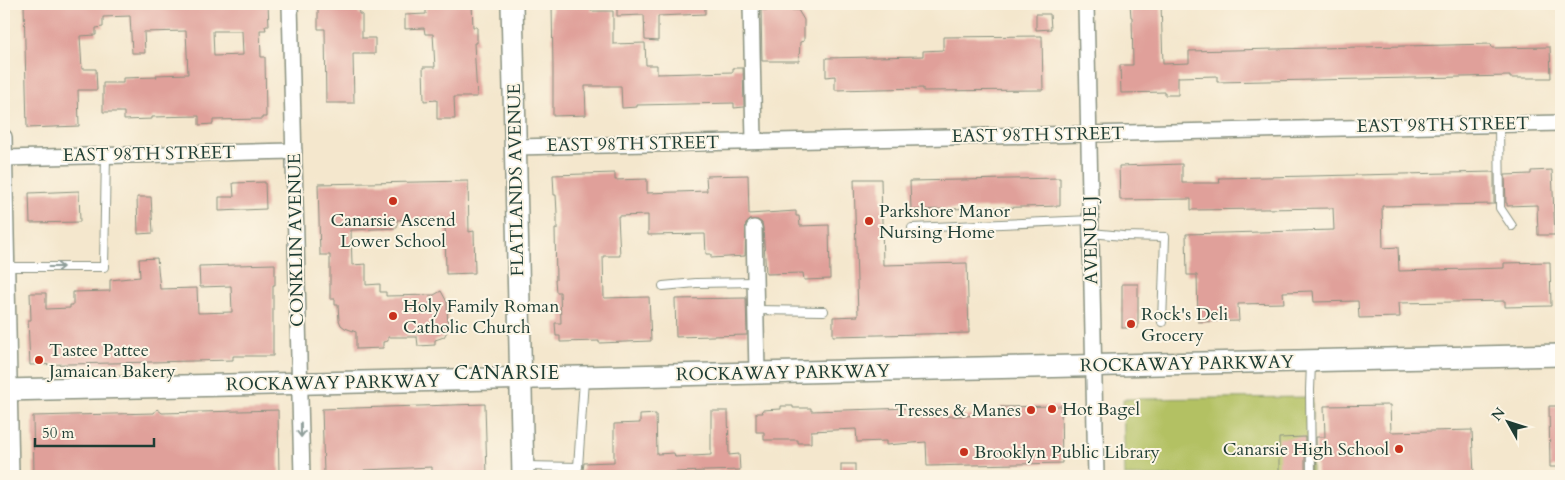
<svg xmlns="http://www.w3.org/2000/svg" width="1565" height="480" viewBox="0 0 1565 480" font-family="Cardo,serif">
  <rect width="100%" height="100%" fill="#fcf5e5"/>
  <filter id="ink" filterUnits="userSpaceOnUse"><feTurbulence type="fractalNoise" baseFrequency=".02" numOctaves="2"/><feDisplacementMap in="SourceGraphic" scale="10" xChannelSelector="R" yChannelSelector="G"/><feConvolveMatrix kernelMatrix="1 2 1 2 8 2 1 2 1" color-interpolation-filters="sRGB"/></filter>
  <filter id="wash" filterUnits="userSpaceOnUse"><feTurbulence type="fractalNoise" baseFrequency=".0096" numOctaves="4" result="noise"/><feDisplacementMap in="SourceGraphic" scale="20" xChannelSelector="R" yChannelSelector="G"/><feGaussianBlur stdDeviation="1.12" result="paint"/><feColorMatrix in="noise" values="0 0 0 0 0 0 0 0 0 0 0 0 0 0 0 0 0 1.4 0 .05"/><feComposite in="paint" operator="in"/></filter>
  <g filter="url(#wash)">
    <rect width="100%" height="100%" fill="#f4e7cd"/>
    <!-- green -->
    <path fill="#b3c163" stroke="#697f4c" d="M1312,397V476H1125L1123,399Z"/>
    <g id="blocks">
      <!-- building -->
      <g fill="#e0a09a" fill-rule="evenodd">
        <path d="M24,4H74V5L106,4H268L269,26H265L266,30H260L261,57H265L266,117H262V119L213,120V124L199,125V116L152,117V119L124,120V112H103V83H123V78L157,77L156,75L188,74L186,31L144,32L145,53H132L130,16L103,17V27L96,28V35L80,36L82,69H96L97,90H78L79,126L27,128ZM213,31H242L243,55L214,56Z"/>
        <path d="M318,4H358L359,14H362V38H375V54H353L354,103H326L325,29H318Z"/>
        <path d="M426,4H472L473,27H477V43H474L477,97H454L455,119H437V100L424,101L423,67H435L433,34H425L424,28L405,29V15L426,14Z"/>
        <path d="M552,4H591V11H613V44L645,43L646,65H657V74L733,72V68H743L744,107L734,108V103L637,105V107L622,108L621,86H585L586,115L553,116V69Z"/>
        <path d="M617,4H705V14L658,16V41L645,40L644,15L617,16Z"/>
        <path d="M1130,4H1161L1163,64L1189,63V51L1491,44L1492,48L1550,47L1551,78H1510V76L1217,82V76L1178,77V95H1165V92L1121,93L1120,65H1133L1132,17H1131Z"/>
        <path d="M761,10H798L804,20V41L800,42L799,61H762Z"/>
        <path d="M1036,14H1050L1051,29L1036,30Z"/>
        <path d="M1042,36L1043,90L923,91V88L835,90V76L826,77V58L923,56V51L943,50V37Z"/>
        <path d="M1182,164V183H1220L1219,178L1494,172V204L1382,206L1383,248L1398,247L1399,271L1504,268V263L1550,262L1551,306L1505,307V301L1399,303L1400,317L1359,318L1358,301L1314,302L1313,291L1283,292L1284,303L1238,304L1239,321L1198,322L1197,275H1187L1186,234L1334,230L1333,208L1191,210V199L1120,200L1119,166Z"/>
        <path d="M1552,170L1555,235H1538L1537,205L1507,206V203H1506L1505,175L1531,174V171Z"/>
        <path d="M615,173V180L647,179V193L707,191L706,176L748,175L749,214L796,211V216H799L800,226L829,225L830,279L804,280L803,273L766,274L763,228L762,223L758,220H750L746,224L745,256L711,258V254H706L705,234L648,235V215L618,216L620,256H603L604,298L649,297L651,341L599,343V341L560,342V336H556L555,323H561L560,292H556L555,280H556L555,229H557V213L556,195H554L553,175Z"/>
        <path d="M1060,178V206L911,210L910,181Z"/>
        <path d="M854,179H881L883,265L967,263L969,333L833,336V317L858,316Z"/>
        <path d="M468,181L469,232L474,231L475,273L446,274L445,218L397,220V228L351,230L352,265L366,264V285L380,284V292H386V296L434,295L441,291L447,302L448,330L444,337L435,340V345L418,346L417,337H388V341L383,342V348L356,349V332L345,328L341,325L339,320L338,305H335V299H330V255H320L318,184Z"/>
        <path d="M265,182L266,209L219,211V197H234L233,183Z"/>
        <path d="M79,191L80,222L30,223L29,193Z"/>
        <path d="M137,197H151L153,233L138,234Z"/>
        <path d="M157,258L160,289L197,288L198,313L232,312L231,286L200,287L199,266L275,264V285H273V356H233V360L30,365L28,320H31L30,293H46V309L70,308V305H73V292L110,291V280L140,277L139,259Z"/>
        <rect x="1122" y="284" width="16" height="44"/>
        <path d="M746,298L747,335L676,337L675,299Z"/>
        <path d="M485,404L487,476H432V467L364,470V472H349V476H331L330,473H324L322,409Z"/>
        <path d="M1390,405L1391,432L1472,430L1474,476H1317L1316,437H1325L1324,406Z"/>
        <path d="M781,406H793V408H811V411L912,408V417L1000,415V407L1061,406L1062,463L927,466L926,442L886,445V441L857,442L856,429L811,431V443H798V440H764V432H756V413H763L762,410L781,409Z"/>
        <path d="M1549,406H1561V467H1550Z"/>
        <path d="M157,409L162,413L278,410L279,475H276V476H34L33,416L154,413Z"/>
        <path d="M711,411H728L729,455L739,454L740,470L578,475V473L583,470L584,463L614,462V424L640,423V415L656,414L657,454L674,453L675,457L711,455Z"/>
        <path d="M1305,437V476H1279V438Z"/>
        <rect x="841" y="464" width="14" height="12"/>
      </g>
    </g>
  </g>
  <g filter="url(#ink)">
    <use href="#blocks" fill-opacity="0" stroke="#8a9280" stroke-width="1"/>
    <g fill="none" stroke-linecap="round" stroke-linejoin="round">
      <defs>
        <g id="lane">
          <path d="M1499,124L1500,208L1512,226"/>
          <path d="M912,228L1091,220"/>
          <path d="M1091,233L1123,236L1165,237L1162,322"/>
          <path d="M7,267H104L106,155"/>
          <path d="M663,286L696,283L755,282"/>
          <path d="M755,310L824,311"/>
          <path d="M525,466L578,467L584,380"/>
          <path d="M1311,476L1310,390L1311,363"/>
        </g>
        <g id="street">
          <path d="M290,4L302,476"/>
          <path d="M751,4L754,141"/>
          <path d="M1086,4L1096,476"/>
          <path d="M4,137L11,476"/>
          <path d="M516,147L1561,123"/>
          <path d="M4,158L294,151"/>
          <path d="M754,228L757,373"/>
        </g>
        <g id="secondary">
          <path d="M512,4L523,476"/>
          <path d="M4,390L1561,355"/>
        </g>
      </defs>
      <!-- lane casing -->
      <use href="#lane" stroke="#8a9280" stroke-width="10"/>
      <!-- street casing -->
      <use href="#street" stroke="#8a9280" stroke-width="18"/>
      <!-- secondary casing -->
      <use href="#secondary" stroke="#8a9280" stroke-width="24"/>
      <!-- lane -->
      <use href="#lane" stroke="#fff" stroke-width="8"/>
      <!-- street -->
      <use href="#street" stroke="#fff" stroke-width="15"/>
      <!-- secondary -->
      <use href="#secondary" stroke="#fff" stroke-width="21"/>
    </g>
    <!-- one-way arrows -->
    <defs><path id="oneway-shaft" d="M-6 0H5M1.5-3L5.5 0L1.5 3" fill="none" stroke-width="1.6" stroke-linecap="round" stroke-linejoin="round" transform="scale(1.25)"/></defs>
    <g stroke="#8f9e9a">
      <use href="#oneway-shaft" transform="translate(56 267)"/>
      <use href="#oneway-shaft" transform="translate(301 430) rotate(89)"/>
    </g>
  </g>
  <!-- markers -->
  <g fill="#c8321e" stroke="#fcf5e5" stroke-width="2">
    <circle cx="393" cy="201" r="5"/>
    <circle cx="869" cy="221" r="5"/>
    <circle cx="393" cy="316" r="5"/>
    <circle cx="1131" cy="324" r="5"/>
    <circle cx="39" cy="360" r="5"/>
    <circle cx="1052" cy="409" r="5"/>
    <circle cx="1031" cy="410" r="5"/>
    <circle cx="1399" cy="449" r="5"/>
    <circle cx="964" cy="452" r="5"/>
  </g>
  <g text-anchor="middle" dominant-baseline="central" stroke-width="4" stroke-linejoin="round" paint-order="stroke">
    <!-- street labels -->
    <g font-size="18" fill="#1f3d34" stroke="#fcf5e5">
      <text transform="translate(1443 125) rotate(-1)">EAST 98TH STREET</text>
      <text transform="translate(1038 135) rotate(-1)">EAST 98TH STREET</text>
      <text transform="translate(633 144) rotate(-1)">EAST 98TH STREET</text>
      <text transform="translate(149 154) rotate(-1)">EAST 98TH STREET</text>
      <text transform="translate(516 180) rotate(-91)">FLATLANDS AVENUE</text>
      <text transform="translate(296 240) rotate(-91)">CONKLIN AVENUE</text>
      <text transform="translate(1091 240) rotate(-91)">AVENUE J</text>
      <text transform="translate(1187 364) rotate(-1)">ROCKAWAY PARKWAY</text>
      <text transform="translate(783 373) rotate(-1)">ROCKAWAY PARKWAY</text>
      <text transform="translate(333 383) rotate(-1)">ROCKAWAY PARKWAY</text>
    </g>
    <!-- poi labels -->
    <g font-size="18" fill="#1f3d34" stroke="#fcf5e5" text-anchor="start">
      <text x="879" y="211">Parkshore Manor<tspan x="879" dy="21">Nursing Home</tspan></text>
      <text x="393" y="220" text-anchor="middle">Canarsie Ascend<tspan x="393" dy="21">Lower School</tspan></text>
      <text x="403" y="306">Holy Family Roman<tspan x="403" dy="21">Catholic Church</tspan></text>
      <text x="1141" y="314">Rock's Deli<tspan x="1141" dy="21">Grocery</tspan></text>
      <text x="49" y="350">Tastee Pattee<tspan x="49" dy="21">Jamaican Bakery</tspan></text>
      <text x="1062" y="409">Hot Bagel</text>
      <text x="1021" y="410" text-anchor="end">Tresses &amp; Manes</text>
      <text x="1389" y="449" text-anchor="end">Canarsie High School</text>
      <text x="974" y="452">Brooklyn Public Library</text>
    </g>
    <!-- neighbourhood labels -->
    <g font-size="19" letter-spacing="1" fill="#1f3d34" stroke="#fcf5e5">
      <text x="507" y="373">CANARSIE</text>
    </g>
  </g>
  <!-- margin -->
  <rect width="1565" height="480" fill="none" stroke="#fcf5e5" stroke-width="20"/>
  <!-- north arrow -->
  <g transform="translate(1508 422) rotate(309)" stroke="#fcf5e5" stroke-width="4" paint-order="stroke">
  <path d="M0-4L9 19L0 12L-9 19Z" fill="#1f3d34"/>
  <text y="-8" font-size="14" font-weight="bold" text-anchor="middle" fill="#1f3d34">N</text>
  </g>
  <!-- scale -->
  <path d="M35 438v8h119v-8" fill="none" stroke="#1f3d34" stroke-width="2.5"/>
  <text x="42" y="438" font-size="15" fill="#1f3d34" stroke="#fcf5e5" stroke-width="4" paint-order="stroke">50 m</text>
</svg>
